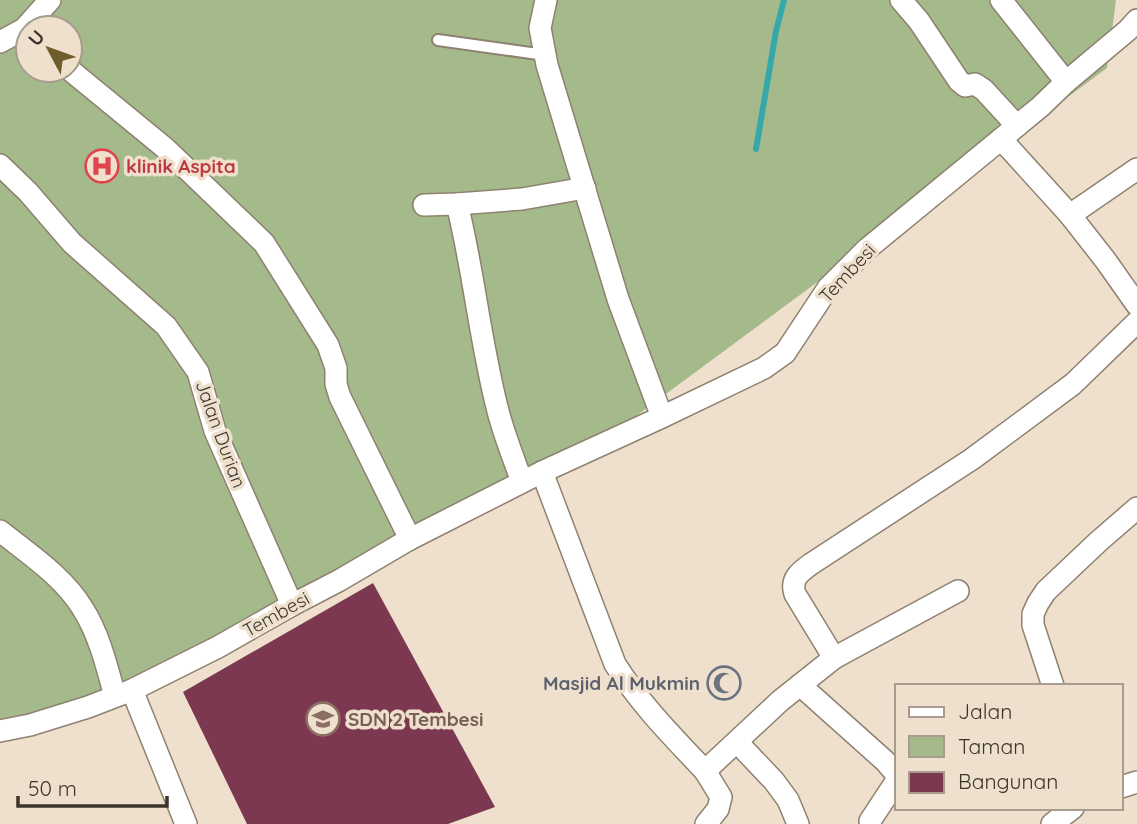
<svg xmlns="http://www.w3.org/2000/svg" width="1137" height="824" viewBox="0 0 1137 824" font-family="Quicksand,sans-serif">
  <rect width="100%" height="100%" fill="#efe0ce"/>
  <!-- green -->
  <path fill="#a4ba8b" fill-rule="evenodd" d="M0,0H1116L1107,68L551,479L142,688L0,729ZM28,28H70V70H28Z"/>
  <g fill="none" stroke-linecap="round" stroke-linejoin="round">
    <!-- stream -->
    <path stroke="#37a8a9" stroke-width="6" d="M756,149L776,31L784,0"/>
  </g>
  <!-- building -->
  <path fill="#7c3850" d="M373,583L495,807L448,824H247L183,692Z"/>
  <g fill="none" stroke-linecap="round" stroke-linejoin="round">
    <defs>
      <path id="lane" d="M438,40L545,55"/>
      <g id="street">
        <path d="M546,0L540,28L547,65L618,299L662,417"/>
        <path d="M901,0L919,21L959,81L965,86L975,84L984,90L1017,126"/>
        <path d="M1001,0L1066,82"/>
        <path d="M0,42L24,29L50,0"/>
        <path d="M70,70L165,148L264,243L328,345L336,368V384L340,397L410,539"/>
        <path d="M1001,139L1070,215L1106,261L1137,305"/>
        <path d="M0,165L28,192L72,243L166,326L198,372L215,431L292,605"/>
        <path d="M457,204C474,272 480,342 498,411C504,435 514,459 522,482"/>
        <path d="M424,205L457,204L522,199L585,188"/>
        <path d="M1070,215L1137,169"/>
        <path d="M542,472L615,664C640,704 673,737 705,771L780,701L834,658L795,594C790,579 800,572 811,564L972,459L1073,384L1137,322"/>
        <path d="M0,531C29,554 64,577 83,609C99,634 107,667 115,696"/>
        <path d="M834,658L958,591"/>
        <path d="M800,685L885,761L897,775"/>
        <path d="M1053,686L1033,625V614L1038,603L1046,591L1099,541L1137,508"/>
        <path d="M132,690L186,824"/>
        <path d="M0,731L30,725L88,707L132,690L218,647L292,605L340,580L410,539L542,472L662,417L764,368L785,353L828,288L867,249L1040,107L1066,82L1128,30L1137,20"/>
        <path d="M737,742L774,781L788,800L798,824"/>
        <path d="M705,771L721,797L718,809L706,824"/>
        <path d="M1121,787L1137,782"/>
        <path d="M870,821L897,780"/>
        <path d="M1052,824L1073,808"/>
      </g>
    </defs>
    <!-- lane casing -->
    <use href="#lane" stroke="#8f8170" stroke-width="14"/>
    <!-- street casing -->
    <use href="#street" stroke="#8f8170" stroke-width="24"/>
    <!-- lane -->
    <use href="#lane" stroke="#fff" stroke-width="10"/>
    <!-- street -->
    <use href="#street" stroke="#fff" stroke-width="21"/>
  </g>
  <!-- icons -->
  <defs>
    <symbol id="hospital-ring" viewBox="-11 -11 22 22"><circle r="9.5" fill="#efe0ce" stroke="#e0444e" stroke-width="1.5"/><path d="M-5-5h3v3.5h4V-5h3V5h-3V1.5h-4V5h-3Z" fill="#e0444e"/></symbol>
    <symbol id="mosque-ring" viewBox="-11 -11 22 22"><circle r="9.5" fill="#efe0ce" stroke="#6b7280" stroke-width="1.5"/><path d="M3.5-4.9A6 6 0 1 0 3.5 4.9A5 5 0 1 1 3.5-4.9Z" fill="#6b7280"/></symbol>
    <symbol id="school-ring" viewBox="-11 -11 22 22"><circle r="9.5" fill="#efe0ce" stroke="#8d6e63" stroke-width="1.5"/><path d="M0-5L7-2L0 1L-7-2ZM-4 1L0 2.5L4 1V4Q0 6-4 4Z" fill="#8d6e63"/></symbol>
  </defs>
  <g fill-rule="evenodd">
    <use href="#hospital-ring" x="83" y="147" width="38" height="38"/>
    <use href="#mosque-ring" x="705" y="664" width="38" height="38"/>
    <use href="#school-ring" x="304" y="700" width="38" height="38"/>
  </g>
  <g text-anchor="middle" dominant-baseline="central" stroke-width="7" stroke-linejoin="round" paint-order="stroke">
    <!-- health labels -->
    <g font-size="19" font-weight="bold" fill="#be3a42" stroke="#efe0ce" text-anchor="start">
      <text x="126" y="166">klinik Aspita</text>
    </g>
    <!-- street labels -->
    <g font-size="19" fill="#3b352e" stroke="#efe0ce">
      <text transform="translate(847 273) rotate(-47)">Tembesi</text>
      <text transform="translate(221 434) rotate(70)">Jalan Durian</text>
      <text transform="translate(276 614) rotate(-29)">Tembesi</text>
    </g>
    <!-- worship labels -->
    <g font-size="19" font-weight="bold" fill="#5b616d" stroke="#efe0ce" text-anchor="end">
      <text x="700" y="683">Masjid Al Mukmin</text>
    </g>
    <!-- education labels -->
    <g font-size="19" font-weight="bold" fill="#785e54" stroke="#efe0ce" text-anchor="start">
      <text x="348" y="719">SDN 2 Tembesi</text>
    </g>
  </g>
  <!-- legend -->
  <rect x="895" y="684" width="228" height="126" fill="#efe0ce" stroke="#a79c8e" stroke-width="2"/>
  <rect x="909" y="707" width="35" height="10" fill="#ffffff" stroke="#a79c8e" stroke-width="2"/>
  <text x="958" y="719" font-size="21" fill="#3b352e">Jalan</text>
  <rect x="909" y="736" width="35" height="21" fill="#a4ba8b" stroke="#a79c8e" stroke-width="2"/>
  <text x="958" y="754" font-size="21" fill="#3b352e">Taman</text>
  <rect x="909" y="772" width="35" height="21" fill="#7c3850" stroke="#a79c8e" stroke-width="2"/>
  <text x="958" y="789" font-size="21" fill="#3b352e">Bangunan</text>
  <!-- north arrow -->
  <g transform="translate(49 49) rotate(311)"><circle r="33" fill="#efe0ce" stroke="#a79c8e" stroke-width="2"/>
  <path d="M0-5L12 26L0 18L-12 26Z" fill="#6f5e2c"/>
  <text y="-10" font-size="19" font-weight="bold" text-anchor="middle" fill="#3b352e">U</text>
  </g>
  <!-- scale -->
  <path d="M18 796v10h149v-10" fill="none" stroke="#3b352e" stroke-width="3.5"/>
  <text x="28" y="796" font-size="21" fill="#3b352e" stroke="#efe0ce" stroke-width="5" paint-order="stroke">50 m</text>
</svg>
